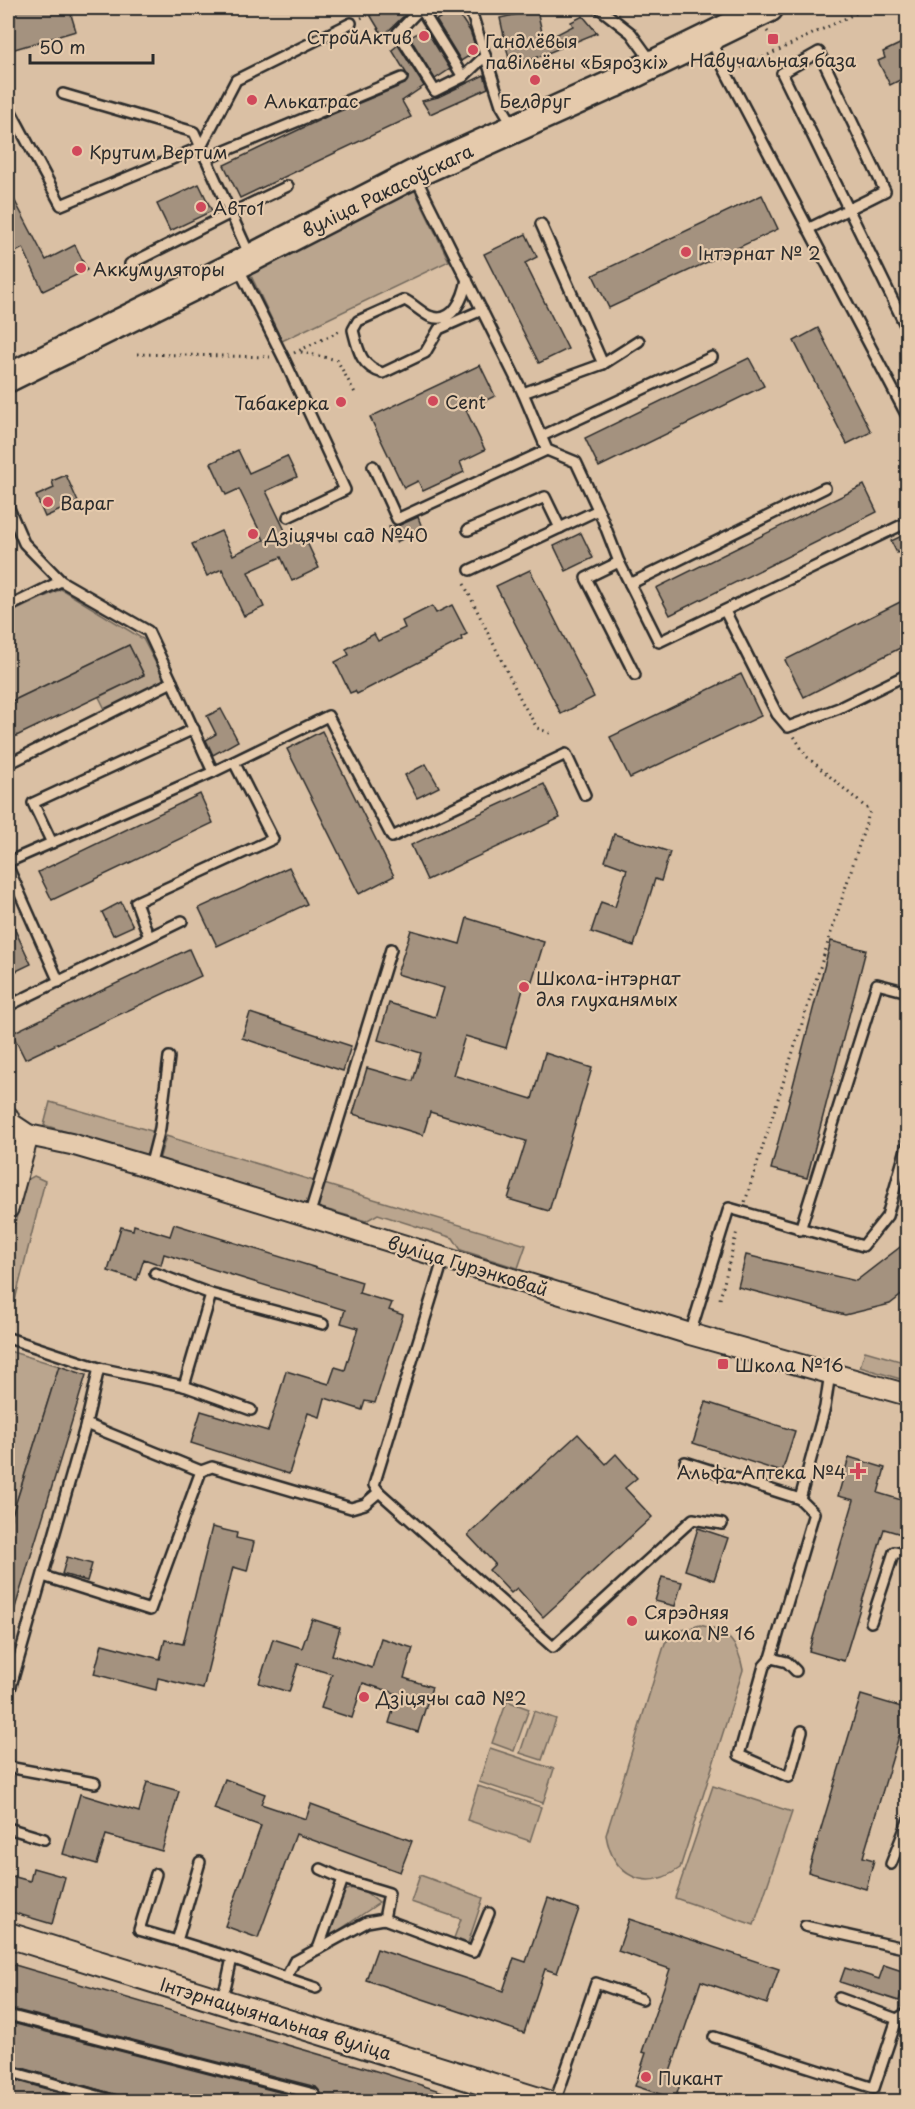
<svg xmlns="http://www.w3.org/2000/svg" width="915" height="2109" viewBox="0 0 915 2109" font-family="'Playpen Sans',sans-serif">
  <rect width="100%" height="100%" fill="#dac0a4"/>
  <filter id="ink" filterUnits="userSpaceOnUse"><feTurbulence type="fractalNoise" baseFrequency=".0167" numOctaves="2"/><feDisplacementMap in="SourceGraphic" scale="12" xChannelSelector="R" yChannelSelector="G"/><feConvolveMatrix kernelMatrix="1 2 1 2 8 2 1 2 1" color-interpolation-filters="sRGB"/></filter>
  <g filter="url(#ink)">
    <!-- green -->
    <g fill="#baa58e" stroke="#72685c" stroke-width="1.5">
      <path d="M412,185L449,261L282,341L246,265Z"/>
      <path d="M61,589L143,639L163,677L162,683L106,711L99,697L144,675L129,645L8,703V614Z"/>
      <path d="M50,1102L155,1132L148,1153L143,1155L44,1125Z"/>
      <path d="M166,1136L314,1181L307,1204L159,1160Z"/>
      <path d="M34,1176L45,1181L8,1328V1247L27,1180Z"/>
      <path d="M324,1184L526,1245L518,1268L461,1250L453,1238L378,1214L366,1221L318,1207Z"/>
      <path d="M9,1351L59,1366L8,1528V1355Z"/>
      <path d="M865,1351L907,1363V1381L860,1367Z"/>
      <path d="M700,1625C728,1631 738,1642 743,1670L680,1868C645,1893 613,1876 606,1835L665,1643L676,1632Z"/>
      <path d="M507,1701L529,1709L514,1751L492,1743Z"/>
      <path d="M534,1711L556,1719L542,1760L520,1753Z"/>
      <path d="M490,1748L554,1769L543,1803L479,1782Z"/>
      <path d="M478,1786L541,1807L530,1841L467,1820Z"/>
      <path d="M713,1786L792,1812L754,1925L675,1898Z"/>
      <path d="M420,1875L483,1898L468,1943L454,1938L461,1919L411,1902Z"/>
      <path d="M353,1888L362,1889L379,1903L329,1937L344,1891Z"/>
    </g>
    <!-- building -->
    <g fill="#a4927f" stroke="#2b2b2b" stroke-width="1.5">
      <path d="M8,8H69L76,31L8,51Z"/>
      <path d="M366,8H412L383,36Z"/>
      <path d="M456,10L470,31L477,51L461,61L436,20L443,16L454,14Z"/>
      <path d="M537,10L544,41L573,26L571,22L583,16L597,33L511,68L500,18Z"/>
      <path d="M425,28L450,69L435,79L410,38Z"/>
      <path d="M908,40V76L890,85L878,61L885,58L883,52Z"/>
      <path d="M398,45L424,86L402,101L411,117L240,198L224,165L328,116L405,84L408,76L392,50Z"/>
      <path d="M484,75L488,88L430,114L422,101L438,97Z"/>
      <path d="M199,184L212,211L170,231L157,204Z"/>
      <path d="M8,188L46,260L75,245L87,270L43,291L23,248L8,256Z"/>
      <path d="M762,195L778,229L609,308L593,275Z"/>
      <path d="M526,234L537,257L525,263L568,349L539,363L484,254Z"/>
      <path d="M818,328L871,432L847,444L794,341Z"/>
      <path d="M749,358L764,386L599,467L585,438Z"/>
      <path d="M480,365L495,396L466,410L485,450L460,462L464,472L423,491L418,481L404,488L370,417Z"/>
      <path d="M238,450L249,473L287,456L297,477L266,491L291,543L304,536L319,568L292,581L281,557L248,572L264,607L244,616L222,569L207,576L192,544L221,531L233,555L264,540L239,489L226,495L211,463Z"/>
      <path d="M66,475L78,502L45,517L36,496L54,488L52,481Z"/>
      <path d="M864,485L877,512L670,615L656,588Z"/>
      <path d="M418,517L423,530L396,542L389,527L400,525Z"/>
      <path d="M581,533L593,558L566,571L554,546Z"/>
      <path d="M908,533V548L897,553L891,541Z"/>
      <path d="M530,570L594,697L561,714L496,586Z"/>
      <path d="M908,598V644L804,697L785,660Z"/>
      <path d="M452,605L467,634L461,637L462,640L357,694L355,691L350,693L335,662L349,655L346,649L374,634L378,641L405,628L402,621L432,606L436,613Z"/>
      <path d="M129,645L144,675L8,740V703Z"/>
      <path d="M741,674L761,716L630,778L610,737Z"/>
      <path d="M221,709L238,741L213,755L206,740L216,734L207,716Z"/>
      <path d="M322,731L394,876L359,894L287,749Z"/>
      <path d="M426,764L439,787L417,798L405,775Z"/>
      <path d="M544,784L560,818L427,880L411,845Z"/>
      <path d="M200,794L213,823L52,900L38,872Z"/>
      <path d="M614,834L670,852L661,881L655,879L634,946L591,932L601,902L615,907L627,869L605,861Z"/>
      <path d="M289,867L307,904L217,946L199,908Z"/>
      <path d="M121,902L133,926L113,935L102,912Z"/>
      <path d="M8,915L31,964L8,975Z"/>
      <path d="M467,918L544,942L532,981L526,979L506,1048L465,1036L453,1075L532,1099L545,1053L592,1068L549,1211L508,1199L526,1141L430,1112L423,1135L353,1114L367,1068L413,1081L421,1053L378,1040L389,1003L435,1017L444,988L397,974L411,930L460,944Z"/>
      <path d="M831,941L866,950L807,1178L771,1169Z"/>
      <path d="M189,949L201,976L25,1059L12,1033Z"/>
      <path d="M250,1013L351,1046L343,1071L242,1038Z"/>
      <path d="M174,1224L362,1282L359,1293L392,1303L389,1310L403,1315L375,1403L365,1401L362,1410L325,1398L320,1417L308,1413L289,1474L191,1443L201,1411L268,1431L286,1371L329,1384L335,1367L345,1370L358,1328L341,1323L345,1310L164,1254L161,1265L144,1259L137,1280L108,1271L121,1227L133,1230L134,1225L170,1236Z"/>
      <path d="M908,1241V1290L890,1304L845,1315L738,1287L746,1255L856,1281Z"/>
      <path d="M59,1366L86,1375L11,1621H8V1528Z"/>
      <path d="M706,1402L795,1431L782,1472L693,1443Z"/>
      <path d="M578,1434L606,1464L616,1454L637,1478L625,1488L652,1517L543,1617L517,1588L511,1593L489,1570L495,1564L468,1535Z"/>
      <path d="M849,1457L885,1468L878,1493L908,1502V1536L884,1529L844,1661L809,1651L854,1500L838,1496Z"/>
      <path d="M212,1527L237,1533L236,1538L254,1542L247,1571L233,1567L203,1689L158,1678L156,1690L94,1674L102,1644L160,1659L165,1640L183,1644Z"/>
      <path d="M698,1528L728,1538L714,1580L685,1570Z"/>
      <path d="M67,1557L92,1564L87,1581L62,1574Z"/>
      <path d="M662,1577L682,1582L675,1606L655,1601Z"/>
      <path d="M312,1619L340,1628L332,1655L372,1668L381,1638L413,1648L404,1678L432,1687L418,1732L389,1723L398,1694L363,1683L352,1718L321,1708L332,1674L298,1664L289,1692L259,1683L273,1639L302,1648Z"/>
      <path d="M861,1695L908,1709V1738L899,1736L863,1857L874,1860L866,1889L808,1872Z"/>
      <path d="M225,1779L265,1794L261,1804L306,1819L311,1804L412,1841L400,1872L296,1834L258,1938L225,1926L261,1826L214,1809Z"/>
      <path d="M147,1782L179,1791L162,1851L106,1835L97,1864L63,1854L80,1794L139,1812Z"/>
      <path d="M33,1868L65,1877L52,1924L8,1911V1875L30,1881Z"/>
      <path d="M548,1898L579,1909L557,1973L545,1969L524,2033L366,1980L377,1949L503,1991L514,1958L526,1962Z"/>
      <path d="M629,1919L779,1969L767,2004L701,1981L669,2075L682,2079L675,2099L635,2086L646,2053L642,2052L670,1969L618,1951Z"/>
      <path d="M8,1963L383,2073L465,2099V2102H319L321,2093L316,2087L8,2008Z"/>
      <path d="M884,1965L908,1973L899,2001L840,1982L845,1968L879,1979Z"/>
      <path d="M8,2022L306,2099L305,2102H150L126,2095V2101L121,2096L8,2064Z"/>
      <path d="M8,2078L92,2102H8Z"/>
    </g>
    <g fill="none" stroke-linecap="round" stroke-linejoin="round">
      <defs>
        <g id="service">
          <path d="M450,8L423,12L420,9L398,32L435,91L463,77L485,56"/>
          <path d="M470,8L501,105L514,127"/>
          <path d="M599,8L631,33L652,62"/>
          <path d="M423,12L463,77"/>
          <path d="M712,39L719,59L908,418"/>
          <path d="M63,94L194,132L250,256"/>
          <path d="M8,106L61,205L201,147L236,80L351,23"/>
          <path d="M206,159L402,78"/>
          <path d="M415,176L523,393L547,450L576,462L602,518L619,562L659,642L908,522"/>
          <path d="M541,224L603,364"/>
          <path d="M808,229C834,216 860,204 885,191L819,52L782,73L908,331"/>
          <path d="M130,264L231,213L288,186"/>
          <path d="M238,267L285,361L345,490L288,517"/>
          <path d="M467,279C464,297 453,326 429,316C421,312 413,304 405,300L358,321L353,330C358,350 361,367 383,373L425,353L439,329L482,310"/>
          <path d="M523,393L603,364L639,341"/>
          <path d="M542,436L712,357"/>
          <path d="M373,466L397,519L547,450"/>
          <path d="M8,506L24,543L61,581L148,631L172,682L8,764"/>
          <path d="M468,530L545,497L560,528"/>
          <path d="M619,562L586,578L635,675"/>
          <path d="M470,570L598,510"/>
          <path d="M630,584L825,488"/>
          <path d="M8,607L61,581"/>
          <path d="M725,611L777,714L788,727L839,708L908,674"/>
          <path d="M172,682L213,772"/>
          <path d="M52,843L33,803L194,729"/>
          <path d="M8,862L213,772L328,716L392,837L566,754L585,795"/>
          <path d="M8,867L59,982"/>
          <path d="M149,937L136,902L273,839L234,762"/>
          <path d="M8,1006L182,921"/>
          <path d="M150,1167L160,1128L169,1057"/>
          <path d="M309,1216L391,949"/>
          <path d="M800,1230L877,984L908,992"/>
          <path d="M155,1273L211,1294L323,1324"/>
          <path d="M690,1334L729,1208L863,1246L887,1216L908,1142"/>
          <path d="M8,1338L99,1368L184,1386L251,1410"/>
          <path d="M184,1386L211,1294"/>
          <path d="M86,1424L201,1471L212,1467L351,1508L365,1504L379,1492L374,1485L444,1257"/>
          <path d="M685,1462L800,1499L825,1407L830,1373"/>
          <path d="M379,1492L553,1647L693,1519L722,1524"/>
          <path d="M800,1499L814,1513L771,1658L764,1666L739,1755L789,1777L802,1731"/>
          <path d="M43,1576L150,1610L201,1471"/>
          <path d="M871,1622L894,1552L908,1555"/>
          <path d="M771,1658L787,1662L796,1671"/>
          <path d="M8,1696L86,1424L99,1368"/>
          <path d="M8,1767L95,1783"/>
          <path d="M8,1828L44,1839"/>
          <path d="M200,1862L177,1941L232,1958"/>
          <path d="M891,1864L908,1821"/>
          <path d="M321,1869L343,1879L389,1893L384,1919"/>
          <path d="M156,1874L139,1930L177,1941"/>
          <path d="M805,1926L908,1949"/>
          <path d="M318,1949L343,1879"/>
          <path d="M286,1978L316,1988"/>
          <path d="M839,1998L897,2019"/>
          <path d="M220,2000L226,1985L232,1958L286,1978L294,1962L367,1922L384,1919L473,1952L489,1913"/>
          <path d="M8,2015L314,2094L312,2102"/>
          <path d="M714,2037L874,2088L897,2019L908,2012"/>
          <path d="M8,2071L119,2102"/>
          <path d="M555,2102L596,1983L642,1999"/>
        </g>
        <g id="minor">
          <path d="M8,1117L10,1123L28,1135L71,1144L150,1167L690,1334L908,1395"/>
          <path d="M8,1208L28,1135"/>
        </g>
        <path id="tertiary" d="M8,1935L545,2102"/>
        <path id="secondary" d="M8,378L251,258L414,174L613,84L769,8"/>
      </defs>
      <!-- service casing -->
      <use href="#service" stroke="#2b2b2b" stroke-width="14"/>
      <!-- minor casing -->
      <use href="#minor" stroke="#2b2b2b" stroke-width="24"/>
      <!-- tertiary casing -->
      <use href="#tertiary" stroke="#2b2b2b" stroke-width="28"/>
      <!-- secondary casing -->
      <use href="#secondary" stroke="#2b2b2b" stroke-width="32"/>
      <!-- path -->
      <g stroke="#2b2b2b" stroke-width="3" stroke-dasharray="1.5 4.5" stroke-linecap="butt">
        <path d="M361,18L374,12L377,8"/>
        <path d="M767,31L773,39"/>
        <path d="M741,68L867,8"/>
        <path d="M134,275L138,284"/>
        <path d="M301,352L337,360L355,393"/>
        <path d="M294,353L342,330"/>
        <path d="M137,354L270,357"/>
        <path d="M464,584L522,702L537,728L550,733"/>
        <path d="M745,1202L870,811L806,756L794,736"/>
        <path d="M720,1299L737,1231"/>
      </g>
      <!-- service -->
      <use href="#service" stroke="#e5caac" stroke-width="9"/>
      <!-- minor -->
      <use href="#minor" stroke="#e5caac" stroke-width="20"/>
      <!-- tertiary -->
      <use href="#tertiary" stroke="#e5caac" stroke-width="24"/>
      <!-- secondary -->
      <use href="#secondary" stroke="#e5caac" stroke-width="27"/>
    </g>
  </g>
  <!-- markers -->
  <g fill="#d1495b" stroke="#e5caac" stroke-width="2">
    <circle cx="424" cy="36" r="6"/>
    <rect x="767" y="33" width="12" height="12" rx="3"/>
    <circle cx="473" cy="50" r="6"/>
    <circle cx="535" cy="80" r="6"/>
    <circle cx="252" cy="100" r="6"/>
    <circle cx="77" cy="151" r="6"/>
    <circle cx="201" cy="207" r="6"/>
    <circle cx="686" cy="252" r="6"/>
    <circle cx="81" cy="268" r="6"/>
    <circle cx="433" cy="401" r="6"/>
    <circle cx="341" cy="402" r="6"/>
    <circle cx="48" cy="502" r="6"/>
    <circle cx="253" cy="534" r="6"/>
    <circle cx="524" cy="987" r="6"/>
    <rect x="717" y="1358" width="12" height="12" rx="3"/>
    <path d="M855 1462h6v6h6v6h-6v6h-6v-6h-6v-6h6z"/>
    <circle cx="632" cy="1621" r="6"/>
    <circle cx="364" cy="1697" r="6"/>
    <circle cx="646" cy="2077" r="6"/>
  </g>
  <g text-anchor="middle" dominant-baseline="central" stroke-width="4.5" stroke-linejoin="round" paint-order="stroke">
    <!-- poi labels -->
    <g font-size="18" fill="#2b2b2b" stroke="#e5caac" text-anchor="start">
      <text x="412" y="36" text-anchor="end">СтройАктив</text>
      <text x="485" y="40">Гандлёвыя<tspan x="485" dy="21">павільёны «Бярозкі»</tspan></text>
      <text x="773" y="59" text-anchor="middle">Навучальная база</text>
      <text x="264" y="100">Алькатрас</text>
      <text x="535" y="100" text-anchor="middle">Белдруг</text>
      <text x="89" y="151">Крутим Вертим</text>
      <text x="213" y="207">Авто1</text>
      <text x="698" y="252">Інтэрнат № 2</text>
      <text x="93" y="268">Аккумуляторы</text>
      <text x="445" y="401">Cent</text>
      <text x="329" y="402" text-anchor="end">Табакерка</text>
      <text x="60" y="502">Вараг</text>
      <text x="265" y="534">Дзіцячы сад №40</text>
      <text x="536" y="977">Школа-інтэрнат<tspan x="536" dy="21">для глуханямых</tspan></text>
      <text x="735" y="1364">Школа №16</text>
      <text x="846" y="1471" text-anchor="end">Альфа Аптека №4</text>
      <text x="644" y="1611">Сярэдняя<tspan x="644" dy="21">школа № 16</tspan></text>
      <text x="376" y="1697">Дзіцячы сад №2</text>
      <text x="658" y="2077">Пикант</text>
    </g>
    <!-- street labels -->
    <g font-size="18" fill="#2b2b2b" stroke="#e5caac">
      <text transform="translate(387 190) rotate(-26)">вуліца Ракасоўскага</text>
      <text transform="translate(468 1265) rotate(17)">вуліца Гурэнковай</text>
      <text transform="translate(276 2018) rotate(17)">Інтэрнацыянальная вуліца</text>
    </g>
  </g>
  <!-- margin -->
  <rect width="915" height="2109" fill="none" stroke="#e5caac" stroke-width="30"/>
  <rect x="15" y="15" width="885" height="2079" fill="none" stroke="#2b2b2b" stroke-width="2" filter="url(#ink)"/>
  <!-- scale -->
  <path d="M30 54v9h123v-9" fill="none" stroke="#2b2b2b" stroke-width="3"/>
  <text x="39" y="54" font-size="18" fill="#2b2b2b" stroke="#e5caac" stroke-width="4.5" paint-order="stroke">50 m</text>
</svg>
